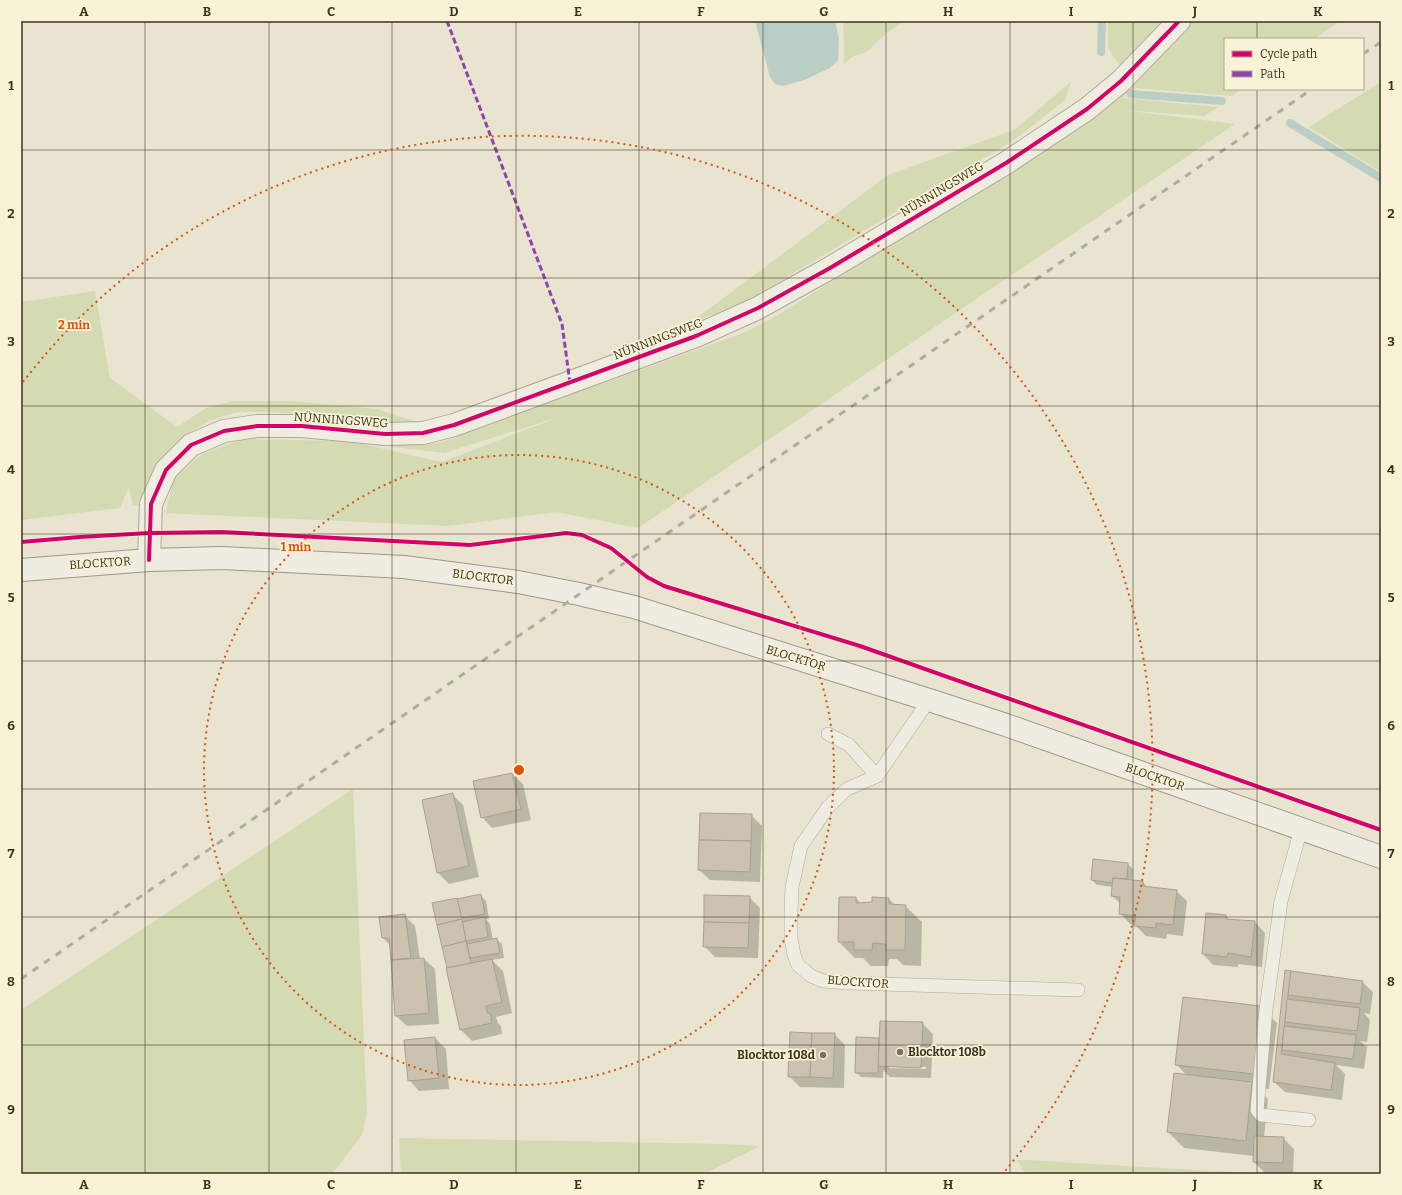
<svg xmlns="http://www.w3.org/2000/svg" width="1402" height="1195" viewBox="0 0 1402 1195" font-family="Bitter,serif">
  <rect width="100%" height="100%" fill="#e8e4d0"/>
  <!-- green -->
  <g fill="#d4dab1" fill-rule="evenodd">
    <path d="M843,21H904L887,33L865,53L853,56L844,64V41Z"/>
    <path d="M1108,21H1340L1314,39H1225V89H1242L1232,96L1134,88L1122,98L1218,107L1204,116L1122,110L1235,124L638,528L557,512L448,526L166,513L173,480L202,454L244,439L438,443L746,332L780,314L1057,138L1129,80L1108,48ZM559,417L442,462L353,442L444,453Z"/>
    <path d="M1071,82L1065,100L1014,140L756,296L686,326L888,175L1014,130Z"/>
    <path d="M1381,82V172L1309,127Z"/>
    <path d="M95,291L110,378L177,427L206,408L232,401H291L377,409L430,426L275,412H238L211,420L193,430L175,443L160,460L138,505L133,506L129,487L120,508L21,520V302Z"/>
    <path d="M353,789L367,1113L362,1135L332,1174H21V1010Z"/>
    <path d="M399,1138L724,1144L760,1146L704,1174H401Z"/>
    <path d="M1017,1160H1026L1264,1174H1026Z"/>
  </g>
  <!-- water -->
  <path fill="#bbcec5" d="M755,21H835L839,39L838,60L830,68L804,80L783,86L775,84L770,77Z"/>
  <!-- shadow -->
  <g fill="#0003" fill-rule="evenodd">
    <path d="M512,774L523,784L531,820L492,828L482,817Z"/>
    <path d="M452,794L463,805L479,877L449,884L438,873L423,800Z"/>
    <path d="M751,815L762,826L760,882L710,880L699,870Z"/>
    <path d="M1128,864L1133,869L1132,881L1143,882L1148,888L1176,891L1187,901L1183,936L1167,934L1166,939L1146,936L1135,925L1130,924L1120,913L1121,904L1112,896L1113,887L1097,885L1092,880Z"/>
    <path d="M481,896L486,901L489,919H486L490,924L493,940L496,939L502,944L504,958L492,960L503,971L512,1013L496,1017L498,1023L501,1026L502,1034L472,1041L461,1030L448,969L458,900Z"/>
    <path d="M749,897L760,908L758,958L715,957L704,946Z"/>
    <path d="M856,898L861,904L873,903L889,899L895,905L905,906L922,922L921,966L903,965L897,959H889L888,966H871L863,958H855L839,942Z"/>
    <path d="M404,915L415,926L420,959H424L435,969L439,1024L407,1026L396,1016L391,946L383,938Z"/>
    <path d="M1225,916L1230,920L1255,922L1265,933L1262,967L1238,964V967L1213,965L1203,954Z"/>
    <path d="M1286,971L1362,982L1373,992L1370,1014L1364,1013L1370,1020L1367,1042L1360,1041L1367,1047L1364,1069L1336,1065L1345,1074L1342,1100L1285,1092L1274,1082Z"/>
    <path d="M1261,1007L1277,1023L1269,1089L1257,1088L1268,1099L1264,1137L1283,1138L1294,1149L1293,1174L1265,1173L1254,1162V1156L1184,1148L1168,1132L1187,1076L1176,1064Z"/>
    <path d="M922,1023L933,1034L931,1078L890,1077L883,1070V1078L861,1077L856,1072L857,1038L880,1039ZM889,1066L926,1067V1069L889,1068Z"/>
    <path d="M834,1034L845,1045L844,1088L800,1087L789,1076Z"/>
    <path d="M435,1038L446,1049L449,1089L419,1091L409,1080Z"/>
  </g>
  <g fill="none" stroke-linecap="round" stroke-linejoin="round">
    <!-- stream -->
    <g stroke="#bbcec5" stroke-width="8">
      <path d="M1101,52L1102,21"/>
      <path d="M1131,94L1222,101"/>
      <path d="M1290,123L1381,178"/>
    </g>
  </g>
  <!-- building -->
  <g fill="#ccc2b0" stroke="#a9a08f">
    <path d="M512,773L521,809L481,818L473,781Z"/>
    <path d="M453,793L469,866L437,873L422,800Z"/>
    <path d="M700,813L752,814L751,841L699,840Z"/>
    <path d="M699,840L751,841L750,872L698,870Z"/>
    <path d="M1093,859L1128,863L1127,879L1113,878V883L1091,880Z"/>
    <path d="M1113,878L1143,881L1142,886L1177,890L1173,925L1156,923V928L1134,926L1136,916L1119,914L1120,897L1111,896Z"/>
    <path d="M481,894L485,914L461,918L457,899Z"/>
    <path d="M704,895L750,896L749,923L704,922Z"/>
    <path d="M839,897H856V903L872,902V897L889,898V904L906,905L905,950H886V944L873,943L872,950H854V942H838Z"/>
    <path d="M457,898L462,919L437,925L432,903Z"/>
    <path d="M1206,913L1226,915V919L1255,921L1251,957L1228,953L1227,957L1202,954Z"/>
    <path d="M405,914L411,958L391,960L389,938H382L379,917Z"/>
    <path d="M485,917L488,937L466,941L462,922Z"/>
    <path d="M462,919L466,941L442,947L437,925Z"/>
    <path d="M704,922L749,923L748,948L703,947Z"/>
    <path d="M497,938L500,953L470,958L467,944Z"/>
    <path d="M466,941L471,963L447,968L442,947Z"/>
    <path d="M424,958L429,1013L395,1016L391,960Z"/>
    <path d="M492,959L502,1002L486,1006L487,1012L491,1015L492,1023L460,1030L446,968Z"/>
    <path d="M1285,970L1291,971L1281,1054L1335,1063L1331,1090L1273,1082Z"/>
    <path d="M1291,971L1363,981L1360,1004L1288,995Z"/>
    <path d="M1183,997L1261,1006L1254,1074L1175,1065Z"/>
    <path d="M1287,999L1360,1008L1357,1031L1285,1022Z"/>
    <path d="M880,1021L923,1022L921,1068L878,1066Z"/>
    <path d="M1284,1026L1356,1035L1353,1059L1282,1050Z"/>
    <path d="M790,1032L812,1033L810,1077H788Z"/>
    <path d="M812,1033H835L833,1078L810,1077Z"/>
    <path d="M435,1037L439,1078L408,1081L404,1040Z"/>
    <path d="M856,1037L879,1038L878,1073H855Z"/>
    <path d="M1174,1073L1252,1082L1246,1141L1167,1132Z"/>
    <path d="M1254,1136L1284,1137L1283,1163L1253,1162Z"/>
  </g>
  <g fill="none" stroke-linecap="round" stroke-linejoin="round">
    <defs>
      <g id="service">
        <path d="M929,700L877,776L847,789L828,807L801,846L792,887L791,911V938L794,955L798,965L811,976L823,981L848,983L1078,990"/>
        <path d="M828,734L849,745L877,776"/>
        <path d="M1301,829L1281,901L1266,1009L1257,1110L1261,1115L1309,1120"/>
      </g>
      <path id="minor" d="M149,560L151,504L166,470L191,445L224,431L257,426H302L385,434L423,433L454,425L696,336L758,308L830,268L1006,163L1087,109L1121,81L1179,21"/>
      <path id="secondary" d="M21,570L149,560L222,558L404,567L518,582L579,594L634,607L929,700L1006,725L1381,857"/>
    </defs>
    <!-- service casing -->
    <use href="#service" stroke="#aea898" stroke-width="14"/>
    <!-- minor casing -->
    <use href="#minor" stroke="#aea898" stroke-width="24"/>
    <!-- secondary casing -->
    <use href="#secondary" stroke="#9d9888" stroke-width="24"/>
    <!-- service -->
    <use href="#service" stroke="#efede2" stroke-width="13"/>
    <!-- minor -->
    <use href="#minor" stroke="#efede2" stroke-width="22"/>
    <!-- secondary -->
    <use href="#secondary" stroke="#efede2" stroke-width="22"/>
    <!-- rail -->
    <g stroke="#afaca1" stroke-width="3" stroke-dasharray="7 7" stroke-linecap="butt">
      <path d="M1363,54L1381,42"/>
      <path d="M21,979L1312,89"/>
    </g>
    <!-- quiet -->
    <path stroke="#8e44ad" stroke-width="3" stroke-dasharray="6 3" stroke-linecap="butt" d="M447,21L562,324L570,383"/>
    <defs>
      <g id="cycleway">
        <path d="M21,542L80,537L149,533L222,532L470,545L566,533L582,535L611,548L647,577L664,586L860,646L1381,830"/>
        <path d="M149,560L151,504L166,470L191,445L224,431L257,426H302L385,434L423,433L454,425L696,336L758,308L830,268L1006,163L1087,109L1121,81L1179,21"/>
      </g>
    </defs>
    <!-- cycleway casing -->
    <use href="#cycleway" stroke="#f8f3d6" stroke-width="6"/>
    <!-- cycleway -->
    <use href="#cycleway" stroke="#d6006c" stroke-width="4"/>
  </g>
  <!-- grid -->
  <path fill="none" stroke="#3e321f" stroke-width="1" stroke-opacity="0.55" d="M145,21V1174M269,21V1174M392,21V1174M516,21V1174M639,21V1174M763,21V1174M886,21V1174M1010,21V1174M1133,21V1174M1257,21V39M1257,89V1174M21,150H1381M21,278H1381M21,406H1381M21,534H1381M21,661H1381M21,789H1381M21,917H1381M21,1045H1381"/>
  <!-- distance rings -->
  <g fill="none" stroke="#d7550e" stroke-width="2" stroke-dasharray="2 4">
    <circle cx="519" cy="770" r="315"/>
    <path d="M23 382A630 630 0 1 1 1005 1171"/>
  </g>
  <!-- markers -->
  <g fill="#7a705d" stroke="#f8f3d6" stroke-width="1.5">
    <circle cx="900" cy="1052" r="4"/>
    <circle cx="823" cy="1055" r="4"/>
  </g>
  <g text-anchor="middle" dominant-baseline="central" stroke-width="3.5" stroke-linejoin="round" paint-order="stroke">
    <!-- street labels -->
    <g font-size="12" fill="#3e321f" stroke="#f8f3d6">
      <text transform="translate(942 189) rotate(-31)">NÜNNINGSWEG</text>
      <text transform="translate(658 339) rotate(-21)">NÜNNINGSWEG</text>
      <text transform="translate(341 420) rotate(4)">NÜNNINGSWEG</text>
      <text transform="translate(100 563) rotate(-4)">BLOCKTOR</text>
      <text transform="translate(483 577) rotate(7)">BLOCKTOR</text>
      <text transform="translate(796 658) rotate(17)">BLOCKTOR</text>
      <text transform="translate(1155 777) rotate(19)">BLOCKTOR</text>
      <text transform="translate(858 982) rotate(4)">BLOCKTOR</text>
    </g>
    <!-- poi labels -->
    <g font-size="12" font-weight="bold" fill="#3e321f" stroke="#f8f3d6" text-anchor="start">
      <text x="908" y="1052">Blocktor 108b</text>
      <text x="815" y="1055" text-anchor="end">Blocktor 108d</text>
    </g>
  </g>
  <circle cx="519" cy="770" r="6" fill="#d7550e" stroke="#f8f3d6" stroke-width="2"/>
  <g font-size="12" text-anchor="middle" font-weight="bold" fill="#d7550e" stroke="#f8f3d6" stroke-width="3.5" stroke-linejoin="round" paint-order="stroke">
    <text x="74" y="329">2 min</text>
    <text x="296" y="551">1 min</text>
  </g>
  <!-- border -->
  <rect width="1402" height="1195" fill="none" stroke="#f8f3d6" stroke-width="44"/>
  <!-- legend -->
  <rect x="1224" y="38" width="140" height="52" fill="#f8f3d6" stroke="#aea68d"/>
  <rect x="1232" y="51" width="20" height="6" fill="#d6006c" stroke="#aea68d"/>
  <text x="1260" y="58" font-size="12" fill="#3e321f">Cycle path</text>
  <rect x="1232" y="71" width="20" height="6" fill="#8e44ad" stroke="#aea68d"/>
  <text x="1260" y="78" font-size="12" fill="#3e321f">Path</text>
  <rect x="22" y="22" width="1358" height="1151" fill="none" stroke="#3e321f" stroke-width="1.5"/>
  <g font-size="13" text-anchor="middle" font-weight="bold" fill="#3e321f">
    <text x="84" y="16">A</text>
    <text x="207" y="16">B</text>
    <text x="331" y="16">C</text>
    <text x="454" y="16">D</text>
    <text x="578" y="16">E</text>
    <text x="701" y="16">F</text>
    <text x="824" y="16">G</text>
    <text x="948" y="16">H</text>
    <text x="1071" y="16">I</text>
    <text x="1195" y="16">J</text>
    <text x="1318" y="16">K</text>
    <text x="11" y="90">1</text>
    <text x="1391" y="90">1</text>
    <text x="11" y="218">2</text>
    <text x="1391" y="218">2</text>
    <text x="11" y="346">3</text>
    <text x="1391" y="346">3</text>
    <text x="11" y="474">4</text>
    <text x="1391" y="474">4</text>
    <text x="11" y="602">5</text>
    <text x="1391" y="602">5</text>
    <text x="11" y="730">6</text>
    <text x="1391" y="730">6</text>
    <text x="11" y="858">7</text>
    <text x="1391" y="858">7</text>
    <text x="11" y="986">8</text>
    <text x="1391" y="986">8</text>
    <text x="11" y="1114">9</text>
    <text x="1391" y="1114">9</text>
    <text x="84" y="1189">A</text>
    <text x="207" y="1189">B</text>
    <text x="331" y="1189">C</text>
    <text x="454" y="1189">D</text>
    <text x="578" y="1189">E</text>
    <text x="701" y="1189">F</text>
    <text x="824" y="1189">G</text>
    <text x="948" y="1189">H</text>
    <text x="1071" y="1189">I</text>
    <text x="1195" y="1189">J</text>
    <text x="1318" y="1189">K</text>
  </g>
</svg>
